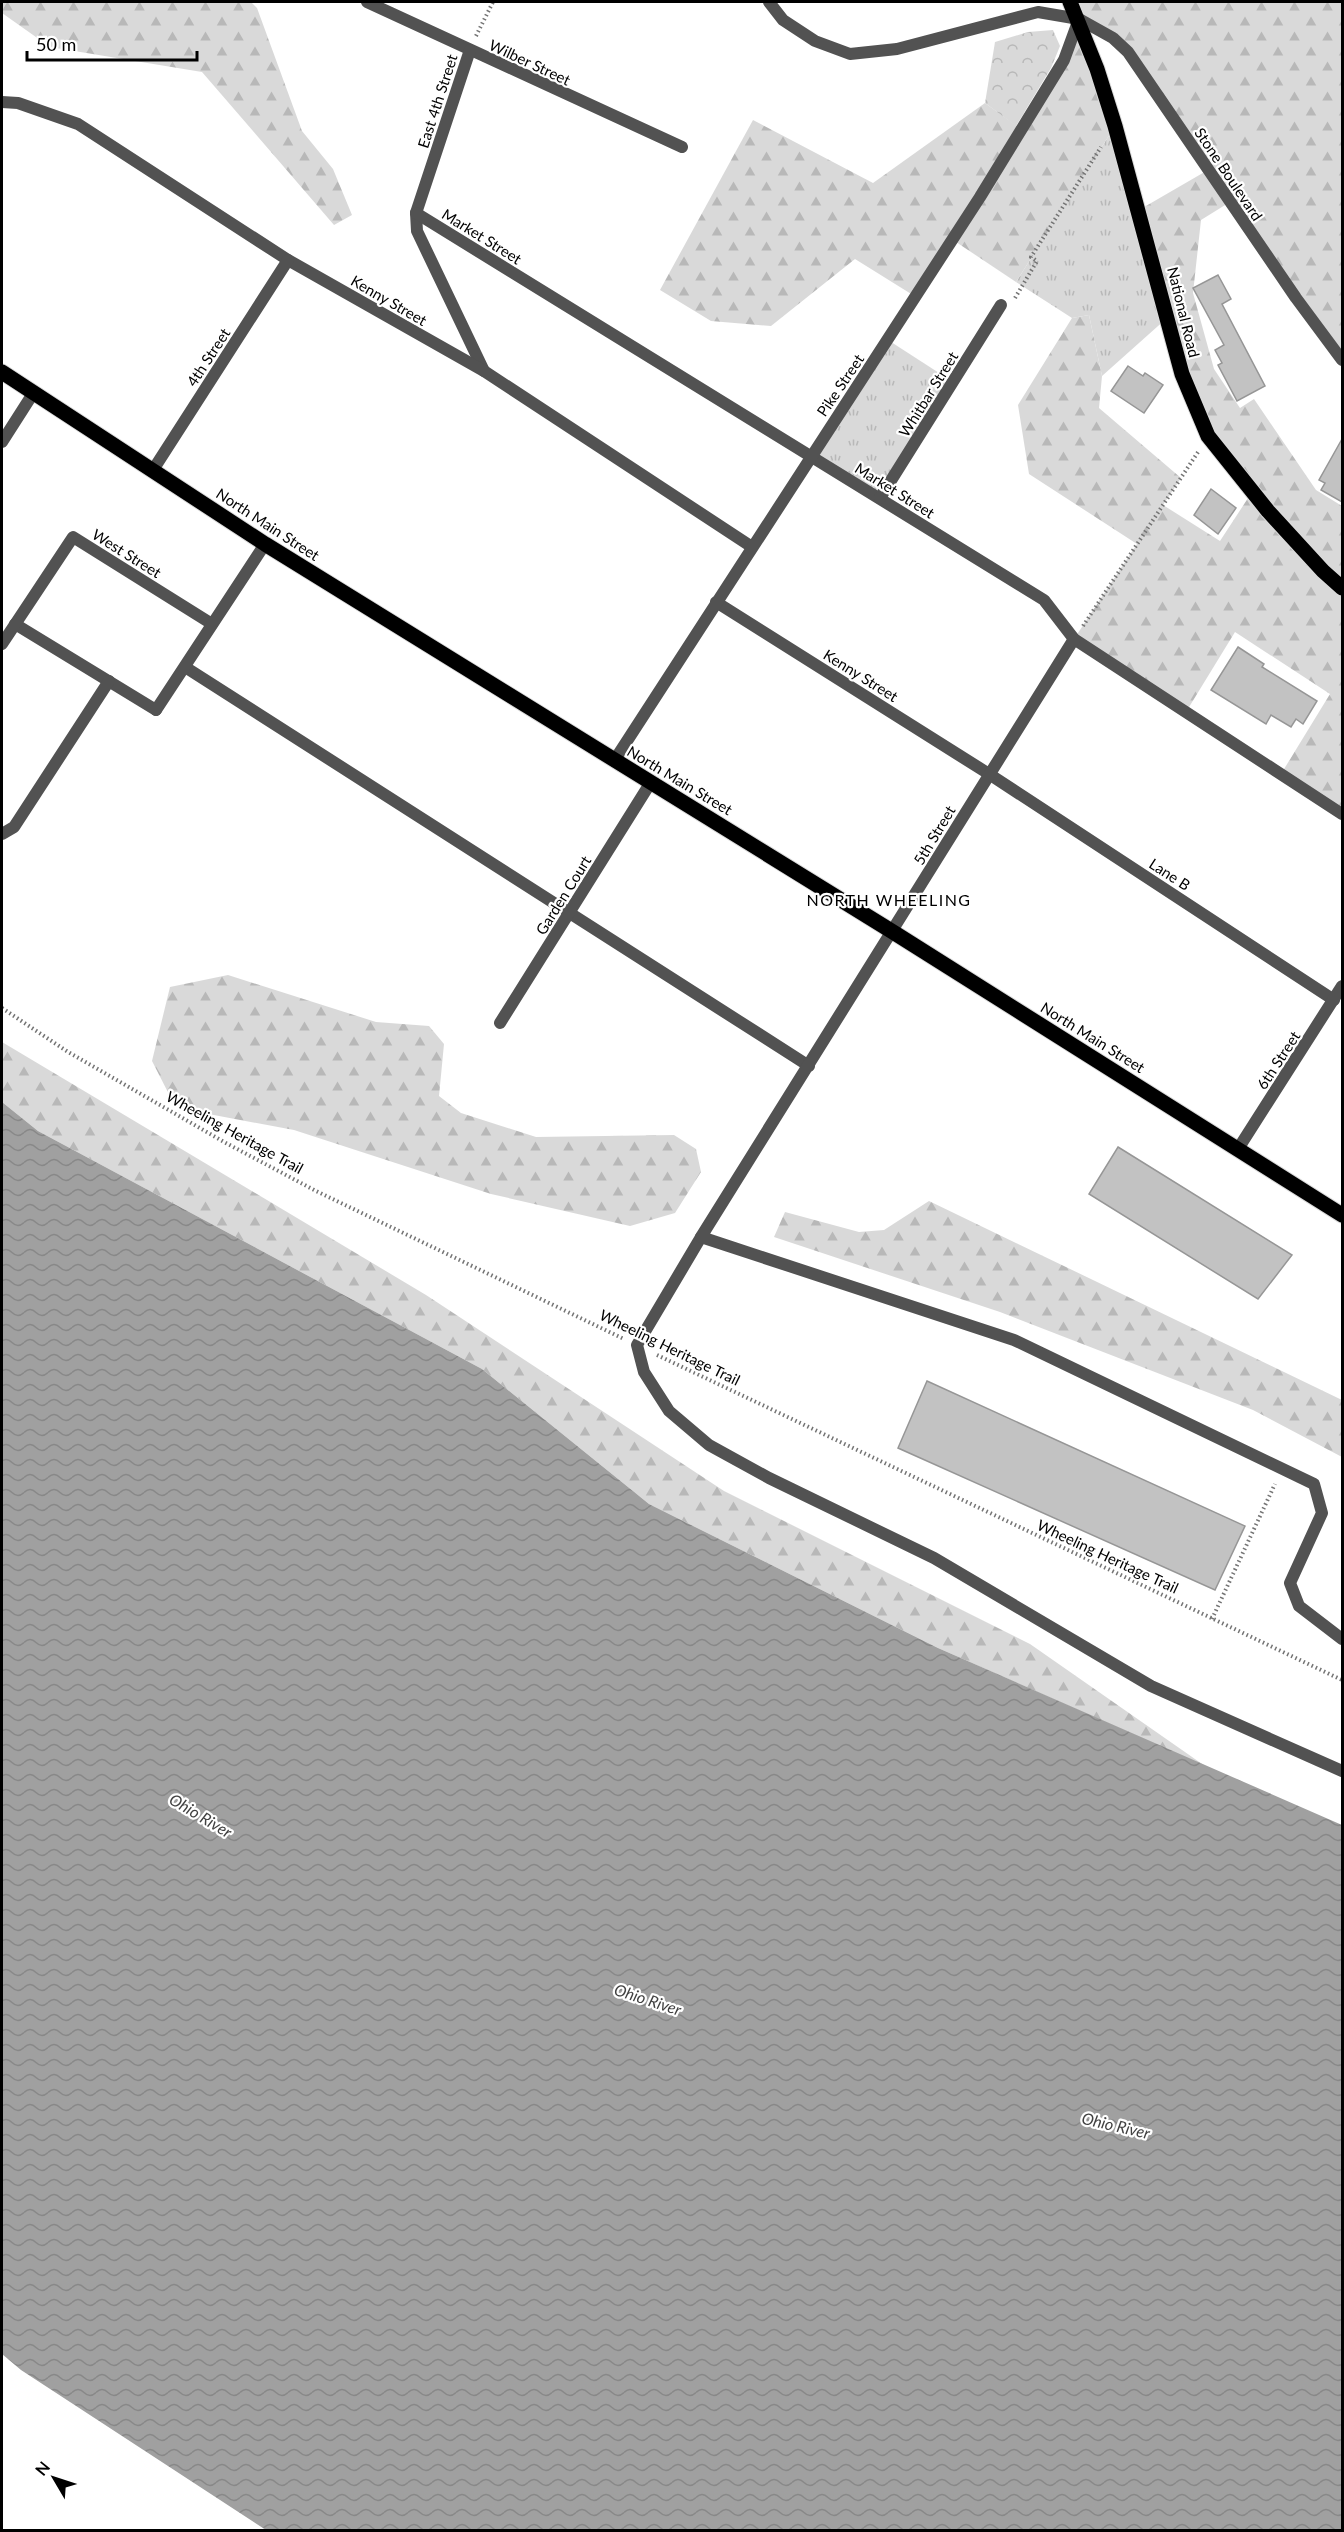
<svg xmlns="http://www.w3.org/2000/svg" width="1344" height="2532" viewBox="0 0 1344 2532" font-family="Lato,sans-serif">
  <defs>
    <pattern id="grass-tufts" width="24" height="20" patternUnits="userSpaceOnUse" patternTransform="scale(1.5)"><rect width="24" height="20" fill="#d9d9d9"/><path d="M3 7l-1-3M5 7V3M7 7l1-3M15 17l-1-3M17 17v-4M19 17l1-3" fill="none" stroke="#b8b8b8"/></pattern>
    <pattern id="forest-firs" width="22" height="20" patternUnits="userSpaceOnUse" patternTransform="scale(1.5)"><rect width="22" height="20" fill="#d9d9d9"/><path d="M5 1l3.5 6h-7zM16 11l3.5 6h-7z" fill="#b8b8b8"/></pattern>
    <pattern id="park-crowns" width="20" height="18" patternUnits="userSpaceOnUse" patternTransform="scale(1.5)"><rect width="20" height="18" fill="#d9d9d9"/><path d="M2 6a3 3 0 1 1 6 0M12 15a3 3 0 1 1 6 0" fill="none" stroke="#b8b8b8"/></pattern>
    <pattern id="water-waves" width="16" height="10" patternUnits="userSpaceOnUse" patternTransform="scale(1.5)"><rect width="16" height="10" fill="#a0a0a0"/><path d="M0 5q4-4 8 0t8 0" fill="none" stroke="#888"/></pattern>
  </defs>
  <rect width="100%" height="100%" fill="#fff"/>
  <!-- grass -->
  <g fill="url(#grass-tufts)">
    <path d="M1115,126L1167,318L1102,376L1089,315L1072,318L1016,282Z"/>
    <path d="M888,340L953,382L880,498L811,456Z"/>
  </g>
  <!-- forest -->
  <g fill="url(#forest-firs)">
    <path d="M2,2H251L257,8L302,131L333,169L352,215L334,225L202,72L50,47L2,13Z"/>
    <path d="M1070,2H1342V360L1230,202L1201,220L1193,293L1214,369L1240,408L1254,399L1316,490L1342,506V814L1281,774L1330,694L1235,632L1186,712L1074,639L1137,544L1029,474L1018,405L1072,318L1089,315L1102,376L1099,408L1181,478L1163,505L1220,541L1252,492L1208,436L1139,210L1208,170L1128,52L1080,19L1115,126L1016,282L953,240L916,297L855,259L771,326L711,321L660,290L753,120L873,183L985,103L1021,129L1079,19Z"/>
    <path d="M228,975L376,1022L429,1026L444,1044L439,1096L461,1113L536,1137L674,1135L696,1149L701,1172L675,1213L630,1226L491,1194L294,1130L198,1112L174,1104L152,1061L170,987Z"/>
    <path d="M2,1042L426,1295L724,1491L1030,1644L1205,1766L938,1648L649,1504L482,1369L38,1131L2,1102Z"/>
    <path d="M929,1201L1342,1400V1457L1253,1410L1000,1312L774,1237L785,1212L859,1232L884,1230Z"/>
  </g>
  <!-- park -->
  <path fill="url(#park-crowns)" d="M1053,30L1060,46L1051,68L1016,126L985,103L995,42L1028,32Z"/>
  <!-- water -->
  <path fill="url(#water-waves)" d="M2,1102L38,1131L482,1369L649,1504L938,1648L1342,1825V2530H266L21,2370L2,2354Z"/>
  <!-- building -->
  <g fill="#c2c2c2" stroke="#969696" stroke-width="1.5">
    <path d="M1218,275L1231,299L1222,304L1265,386L1237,401L1218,365L1222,363L1215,350L1224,345L1193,288Z"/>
    <path d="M1128,366L1143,376L1145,373L1163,385L1144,413L1111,391Z"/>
    <path d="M1342,439V502L1321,490L1325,483L1319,480Z"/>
    <path d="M1211,489L1236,508L1218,534L1194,515Z"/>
    <path d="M1238,647L1264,664L1262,667L1317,701L1303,724L1296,719L1291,727L1271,715L1266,724L1211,690Z"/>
    <path d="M1118,1147L1292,1255L1258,1299L1089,1194Z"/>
    <path d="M927,1381L1245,1526L1215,1590L898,1448Z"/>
  </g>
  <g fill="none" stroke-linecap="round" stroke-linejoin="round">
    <defs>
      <g id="primary">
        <path d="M1070,2L1097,69L1115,126L1182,374L1208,436L1268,511L1323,571L1342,588"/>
        <path d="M2,372L265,544L893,932L1342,1215"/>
      </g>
    </defs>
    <!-- primary casing -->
    <use href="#primary" stroke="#dbdbdb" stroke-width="17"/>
    <!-- path -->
    <g stroke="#747474" stroke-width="4" stroke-dasharray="1.5 3" stroke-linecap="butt">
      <path d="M476,36L493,2"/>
      <path d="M1015,298L1037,261L1031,257L1101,147"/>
      <path d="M1083,626L1198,452"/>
      <path d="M2,1008L68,1052L224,1142L316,1191L624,1339"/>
      <path d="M657,1355L1342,1680"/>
      <path d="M1212,1619L1275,1484"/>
    </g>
    <!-- service -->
    <g stroke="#525252" stroke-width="12">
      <path d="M2,442L34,392"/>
      <path d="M15,624L156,710"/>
      <path d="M185,667L809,1066"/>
      <path d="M989,774L1334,1000"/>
      <path d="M2,834L14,827L109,681"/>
      <path d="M701,1237L637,1345L644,1372L669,1411L709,1445L769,1478L934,1558L1151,1686L1342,1771"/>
    </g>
    <!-- minor -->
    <g stroke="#525252" stroke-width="12">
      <path d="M367,2L682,147"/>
      <path d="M470,50L416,213L417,231L484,371"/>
      <path d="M2,102L18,103L78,124L288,260L484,371L752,547"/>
      <path d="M416,213L1044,600L1074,639L1342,814"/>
      <path d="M153,470L288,260"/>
      <path d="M880,498L1001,305"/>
      <path d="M716,602L989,774"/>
      <path d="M1074,639L701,1237L1014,1340L1314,1484L1322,1513L1290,1583L1299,1606L1342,1639"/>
      <path d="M2,644L73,537L212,624"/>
      <path d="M156,710L265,544"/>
      <path d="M614,761L980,197L1064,60L1079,19"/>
      <path d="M500,1023L651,782"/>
      <path d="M1238,1149L1342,986"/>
    </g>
    <!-- tertiary -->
    <path stroke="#525252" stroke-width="12" d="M769,2L783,20L815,41L850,54L897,49L1038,12L1079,19L1113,38L1128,52L1296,298L1342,360"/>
    <!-- primary -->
    <use href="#primary" stroke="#000" stroke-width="15"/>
  </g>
  <g text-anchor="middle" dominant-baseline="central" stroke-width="4.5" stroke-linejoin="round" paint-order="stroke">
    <!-- street labels -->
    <g font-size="15" fill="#000" stroke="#fff">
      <text transform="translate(530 62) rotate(25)">Wilber Street</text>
      <text transform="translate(437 101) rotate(-72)">East 4th Street</text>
      <text transform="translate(1229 174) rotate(56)">Stone Boulevard</text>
      <text transform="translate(482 236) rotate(32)">Market Street</text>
      <text transform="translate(389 300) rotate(30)">Kenny Street</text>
      <text transform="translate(1184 312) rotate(76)">National Road</text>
      <text transform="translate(208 357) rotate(-57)">4th Street</text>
      <text transform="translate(840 385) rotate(-56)">Pike Street</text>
      <text transform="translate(928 394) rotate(-58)">Whitbar Street</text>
      <text transform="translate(895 490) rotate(32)">Market Street</text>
      <text transform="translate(268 524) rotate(33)">North Main Street</text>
      <text transform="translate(127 553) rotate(32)">West Street</text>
      <text transform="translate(861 675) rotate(32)">Kenny Street</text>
      <text transform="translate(680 780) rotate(31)">North Main Street</text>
      <text transform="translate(934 835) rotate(-59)">5th Street</text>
      <text transform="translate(1170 874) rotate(33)">Lane B</text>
      <text transform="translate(563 895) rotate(-58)">Garden Court</text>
      <text transform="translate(1093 1037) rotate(32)">North Main Street</text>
      <text transform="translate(1278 1060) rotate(-57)">6th Street</text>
      <text transform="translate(235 1132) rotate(29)">Wheeling Heritage Trail</text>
      <text transform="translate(670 1347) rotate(26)">Wheeling Heritage Trail</text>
      <text transform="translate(1108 1556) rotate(25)">Wheeling Heritage Trail</text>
    </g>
    <!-- neighbourhood labels -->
    <g font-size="16" letter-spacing="1.5" fill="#000" stroke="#fff">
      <text x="889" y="899">NORTH WHEELING</text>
    </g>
    <!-- water labels -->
    <g font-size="16" font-style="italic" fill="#414141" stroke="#fff">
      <text transform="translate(201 1815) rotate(31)">Ohio River</text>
      <text transform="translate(648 1999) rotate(18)">Ohio River</text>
      <text transform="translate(1116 2125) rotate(13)">Ohio River</text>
    </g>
  </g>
  <!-- border -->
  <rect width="1344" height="2532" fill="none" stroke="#000000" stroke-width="6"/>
  <!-- north arrow -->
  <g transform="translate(54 2478) rotate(309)" stroke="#ffffff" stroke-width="4.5" paint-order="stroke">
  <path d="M0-4.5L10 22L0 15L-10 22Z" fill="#000000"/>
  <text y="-9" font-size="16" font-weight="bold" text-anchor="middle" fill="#000000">N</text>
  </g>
  <!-- scale -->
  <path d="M27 51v9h170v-9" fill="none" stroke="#000000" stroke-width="3"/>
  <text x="36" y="51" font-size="18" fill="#000000" stroke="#ffffff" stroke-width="4.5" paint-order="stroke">50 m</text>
</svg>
